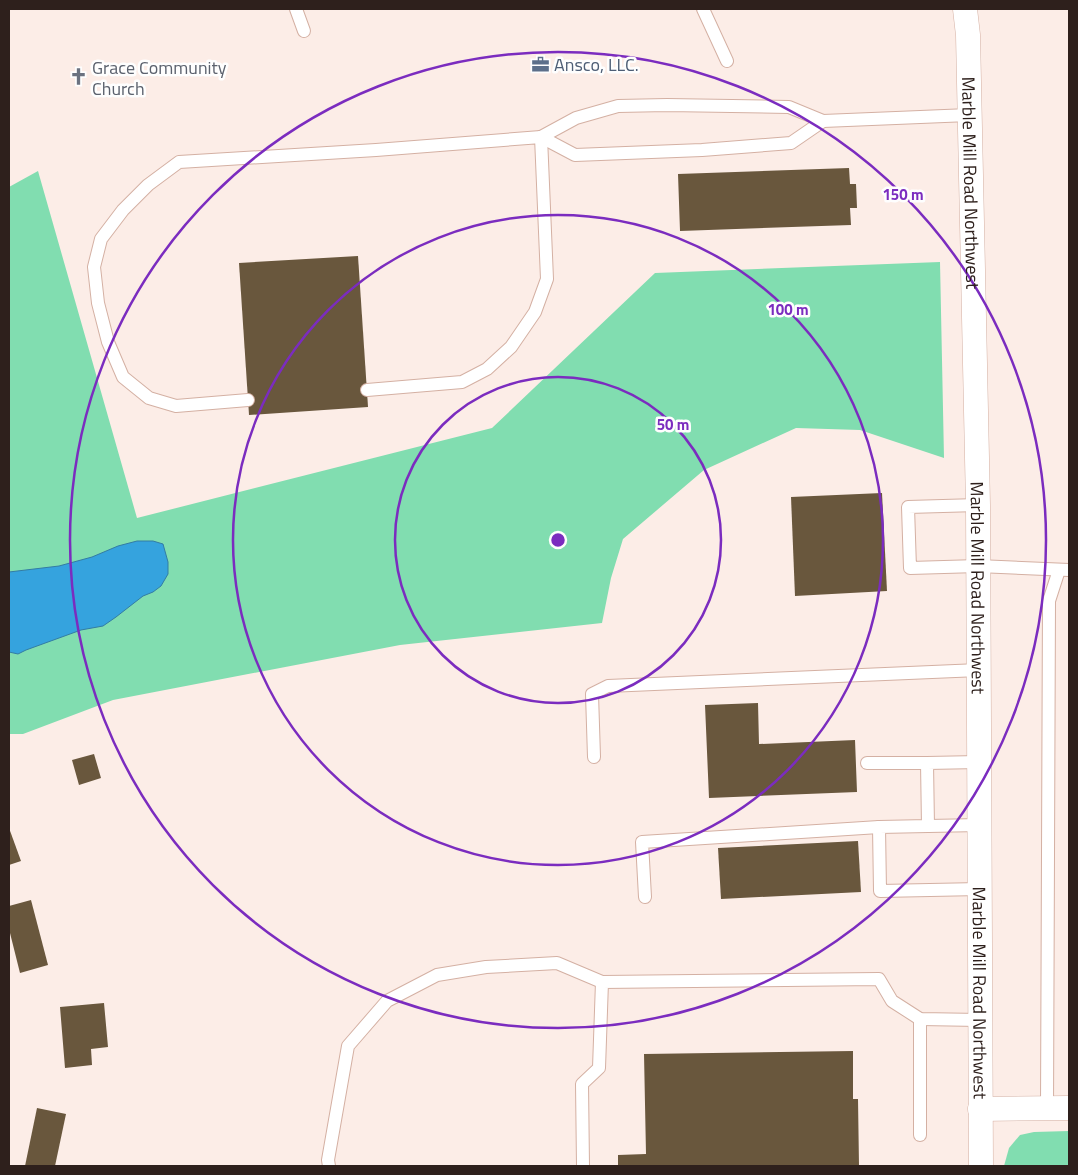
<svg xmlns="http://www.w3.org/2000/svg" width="1078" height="1175" viewBox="0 0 1078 1175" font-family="'Titillium Web',sans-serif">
  <rect width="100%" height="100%" fill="#fcede7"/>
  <!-- green -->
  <g fill="#81ddb0">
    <path d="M38,171L137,518L492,428L655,273L940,262L944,458L860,430L796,428L704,470L623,539L611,578L602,623L400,645L113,700L23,734H9V187Z"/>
    <path d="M1069,1131V1166H1004L1009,1148L1020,1135L1034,1132Z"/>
  </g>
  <!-- water -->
  <path fill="#35a3de" stroke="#337ca4" d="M137,541H153L163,544L168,562V574L161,586L153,592L143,596L116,617L103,626L81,630L26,650L18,654L9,652V572L59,566L92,557L118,546Z"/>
  <!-- building -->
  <g fill="#69573d">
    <path d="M849,168L850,184H856L857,208H850L851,225L680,231L678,174Z"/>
    <path d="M358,256L368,407L249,415L239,263Z"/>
    <path d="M882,493L887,591L795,596L791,497Z"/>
    <path d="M758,703L759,744L855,740L857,792L709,798L705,705Z"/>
    <path d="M94,754L101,778L79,785L72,760Z"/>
    <path d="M9,828L21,861L9,865Z"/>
    <path d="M858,841L861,892L721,899L718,848Z"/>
    <path d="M31,900L48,965L20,973L9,929V906Z"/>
    <path d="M104,1003L108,1047L91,1049L92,1065L65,1068L60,1007Z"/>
    <path d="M853,1051V1099H858L859,1166H618V1155L646,1154L644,1054Z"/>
    <path d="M37,1108L66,1114L55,1166H25Z"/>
  </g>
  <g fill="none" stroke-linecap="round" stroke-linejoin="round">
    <defs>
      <g id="lane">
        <path d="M296,9L304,31"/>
        <path d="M703,9L727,61"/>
        <path d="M541,137L576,118L618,106L667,105L789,107L823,121L969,115"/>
        <path d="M541,137L575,155L702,150L791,143L823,121"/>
        <path d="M248,400L176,406L149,398L123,377L108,342L98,303L94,267L101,239L123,210L148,185L179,162L376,150L541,137L547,279L535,312L511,347L487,369L462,382L367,390"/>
        <path d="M978,505L908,507L910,568L978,566L1069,570"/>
        <path d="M594,757L592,694L608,686L979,670"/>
        <path d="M979,762L927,763L928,826L879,827L880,891L980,889"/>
        <path d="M867,763H927"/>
        <path d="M928,826L980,825"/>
        <path d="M645,897L642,842L879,827"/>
        <path d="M920,1019V1135"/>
        <path d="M1047,1108L1049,601L1059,570"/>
        <path d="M329,1166L328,1160L348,1046L387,1001L437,975L486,967L557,963L602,982"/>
        <path d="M583,1166L582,1084L599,1068L602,982L879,979L892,1001L920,1019L980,1020"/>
      </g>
      <g id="street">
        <path id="s1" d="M965,9L968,35L978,505L981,1166"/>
        <path d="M980,1109L1069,1108"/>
      </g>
    </defs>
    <!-- lane casing -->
    <use href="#lane" stroke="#d4b0a3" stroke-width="14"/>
    <!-- street casing -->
    <use href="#street" stroke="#d4b0a3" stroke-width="25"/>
    <!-- lane -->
    <use href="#lane" stroke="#fff" stroke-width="12"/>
    <!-- street -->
    <use href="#street" stroke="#fff" stroke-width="24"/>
  </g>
  <!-- distance rings -->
  <g fill="none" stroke="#7b2cbf" stroke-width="2.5">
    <circle cx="558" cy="540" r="163"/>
    <circle cx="558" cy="540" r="325"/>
    <circle cx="558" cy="540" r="488"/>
  </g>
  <!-- icons -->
  <defs>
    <symbol id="office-bare" viewBox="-9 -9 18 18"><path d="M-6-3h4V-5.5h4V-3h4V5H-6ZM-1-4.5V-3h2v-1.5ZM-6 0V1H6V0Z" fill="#5c6f8a" stroke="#fefefe" stroke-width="2.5" paint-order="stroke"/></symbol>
    <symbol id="church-bare" viewBox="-9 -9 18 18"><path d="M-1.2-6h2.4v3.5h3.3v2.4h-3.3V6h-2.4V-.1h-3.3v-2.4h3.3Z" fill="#6b7280" stroke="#fefefe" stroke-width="2.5" paint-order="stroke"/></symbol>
  </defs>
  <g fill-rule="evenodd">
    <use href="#office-bare" x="528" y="52" width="25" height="25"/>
    <use href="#church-bare" x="66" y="64" width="25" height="25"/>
  </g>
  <g text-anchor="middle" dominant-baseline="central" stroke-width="5" stroke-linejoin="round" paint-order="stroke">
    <!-- service labels -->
    <g font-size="18" fill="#4e5e75" stroke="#fefefe" text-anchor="start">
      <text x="554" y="64">Ansco, LLC.</text>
    </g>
    <!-- worship labels -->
    <g font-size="18" fill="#5b616d" stroke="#fefefe" text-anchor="start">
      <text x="92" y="67">Grace Community<tspan x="92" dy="21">Church</tspan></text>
    </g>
    <!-- street labels -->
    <g font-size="18" fill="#2e201c" stroke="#fefefe">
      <text stroke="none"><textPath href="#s1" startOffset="174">Marble Mill Road Northwest</textPath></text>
      <text stroke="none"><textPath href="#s1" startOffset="579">Marble Mill Road Northwest</textPath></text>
      <text stroke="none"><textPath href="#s1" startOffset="984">Marble Mill Road Northwest</textPath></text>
    </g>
  </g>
  <circle cx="558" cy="540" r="8" fill="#7b2cbf" stroke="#fefefe" stroke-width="2.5"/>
  <g font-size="15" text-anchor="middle" font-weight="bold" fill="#7b2cbf" stroke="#fefefe" stroke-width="5" stroke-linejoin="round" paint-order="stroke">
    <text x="903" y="200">150 m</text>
    <text x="788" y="315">100 m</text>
    <text x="673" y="430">50 m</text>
  </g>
  <!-- border -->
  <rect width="1078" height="1175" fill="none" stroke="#2e201c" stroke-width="20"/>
</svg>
